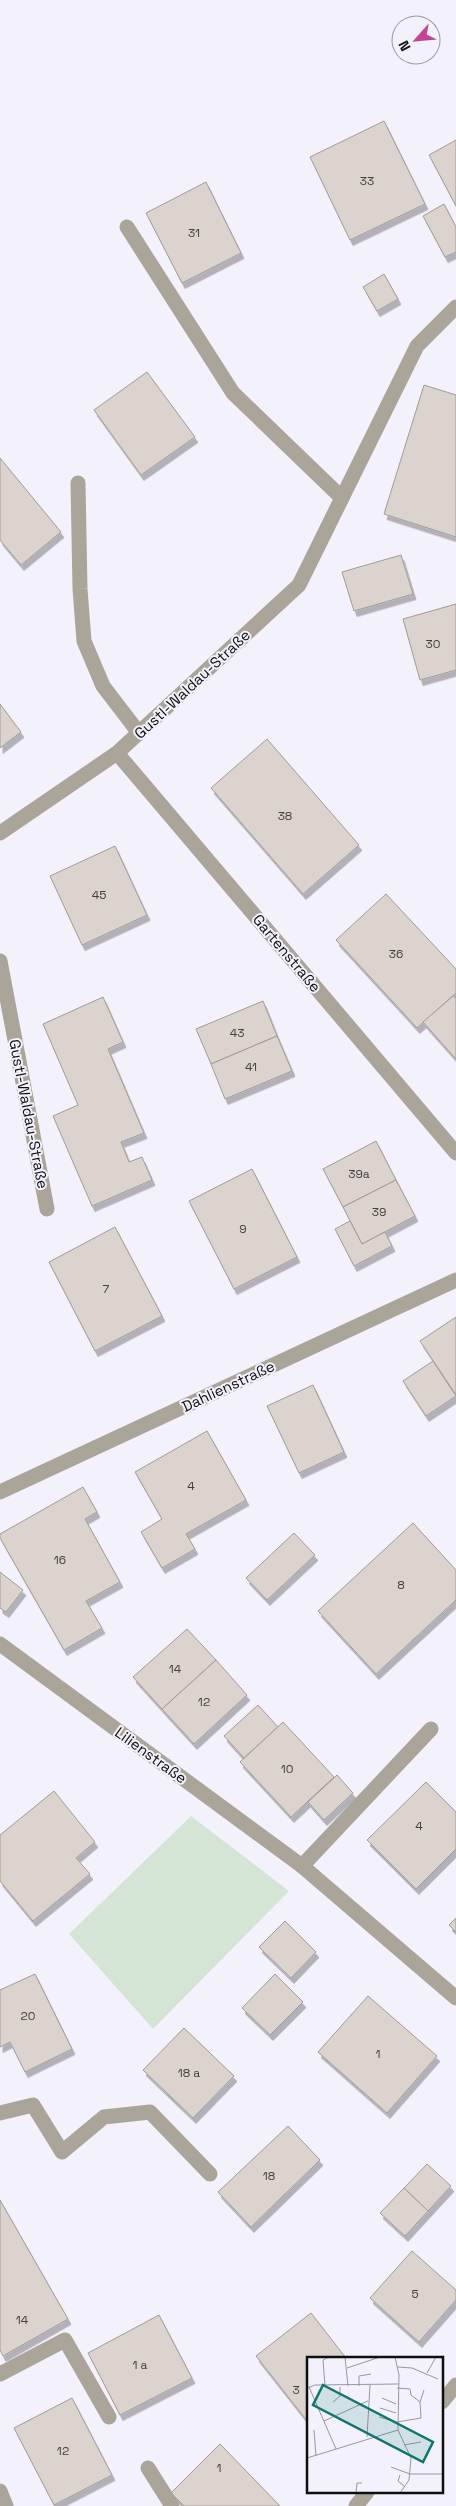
<svg xmlns="http://www.w3.org/2000/svg" width="456" height="2506" viewBox="0 0 456 2506" font-family="'Space Grotesk',sans-serif">
  <defs>
    <filter id="shadow"><feDropShadow dx="3" dy="5.5" stdDeviation="0" flood-color="#0004"/></filter>
  </defs>
  <rect width="100%" height="100%" fill="#f3f2fc"/>
  <!-- green -->
  <path fill="#d4e5d6" d="M191,1816L289,1891L153,2029L69,1934Z"/>
  <!-- building -->
  <g fill="#ddd3ce" stroke="#a39a95" filter="url(#shadow)">
    <path d="M384,121L425,204L350,240L310,157Z"/>
    <path d="M456,140V206L429,155Z"/>
    <path d="M206,182L241,253L182,283L146,213Z"/>
    <path d="M444,204L456,227V252L445,257L423,216Z"/>
    <path d="M384,274L398,299L377,311L363,287Z"/>
    <path d="M147,372L195,437L141,475L94,410Z"/>
    <path d="M424,385L456,395V537L384,514Z"/>
    <path d="M0,458L61,532L21,565L0,540Z"/>
    <path d="M401,555L413,594L354,611L342,572Z"/>
    <path d="M456,604V670L420,680L403,619Z"/>
    <path d="M0,704L21,732L0,748Z"/>
    <path d="M267,739L359,845L303,894L211,788Z"/>
    <path d="M115,846L147,915L82,945L50,876Z"/>
    <path d="M386,894L456,969V993L417,1028L336,940Z"/>
    <path d="M453,996L456,998V1059L423,1022Z"/>
    <path d="M103,997L123,1042L108,1049L144,1133L121,1142L129,1162L142,1157L152,1180L92,1206L53,1116L78,1105L43,1024Z"/>
    <path d="M263,1001L277,1036L211,1064L196,1029Z"/>
    <path d="M277,1036L292,1071L225,1099L211,1064Z"/>
    <path d="M376,1141L396,1180L343,1207L323,1169Z"/>
    <path d="M252,1169L297,1257L234,1289L189,1201Z"/>
    <path d="M396,1180L415,1216L362,1244L343,1207Z"/>
    <path d="M350,1221L362,1244L385,1232L392,1246L354,1266L335,1229Z"/>
    <path d="M115,1227L162,1316L95,1351L49,1262Z"/>
    <path d="M456,1317V1395L420,1341Z"/>
    <path d="M433,1361L456,1396L426,1416L403,1381Z"/>
    <path d="M313,1385L344,1452L299,1473L267,1406Z"/>
    <path d="M207,1431L246,1500L186,1534L195,1549L162,1568L141,1532L162,1519L135,1472Z"/>
    <path d="M83,1487L97,1512L85,1519L120,1582L86,1601L102,1628L64,1650L0,1538V1534Z"/>
    <path d="M413,1523L456,1570V1600L376,1674L318,1611Z"/>
    <path d="M294,1533L315,1555L267,1600L246,1578Z"/>
    <path d="M0,1572L23,1590L6,1612L0,1608Z"/>
    <path d="M187,1629L216,1660L162,1709L133,1677Z"/>
    <path d="M216,1660L247,1695L194,1744L162,1709Z"/>
    <path d="M258,1705L278,1727L244,1758L224,1736Z"/>
    <path d="M283,1722L334,1777L291,1817L240,1762Z"/>
    <path d="M337,1775L353,1793L324,1820L308,1802Z"/>
    <path d="M426,1782L456,1812V1849L416,1889L367,1840Z"/>
    <path d="M54,1791L95,1842L76,1858L90,1874L33,1921L0,1881V1835Z"/>
    <path d="M456,1918V1932L449,1925Z"/>
    <path d="M285,1921L316,1952L291,1978L259,1947Z"/>
    <path d="M35,1974L72,2049L25,2072L10,2042L0,2047V1990Z"/>
    <path d="M275,1974L303,2002L270,2035L242,2008Z"/>
    <path d="M368,1996L437,2056L387,2113L318,2052Z"/>
    <path d="M184,2028L234,2076L193,2118L143,2070Z"/>
    <path d="M288,2126L320,2160L251,2227L218,2192Z"/>
    <path d="M427,2164L451,2186L428,2211L404,2188Z"/>
    <path d="M404,2188L428,2211L405,2236L380,2213Z"/>
    <path d="M0,2200L68,2319L3,2356L0,2350Z"/>
    <path d="M412,2251L456,2290V2300L419,2342L370,2298Z"/>
    <path d="M311,2313L346,2358H308V2422L256,2356Z"/>
    <path d="M159,2315L192,2378L120,2415L88,2353Z"/>
    <path d="M72,2398L112,2475L54,2505L14,2428Z"/>
    <path d="M220,2444L280,2506H184L171,2493Z"/>
  </g>
  <g fill="none" stroke-linecap="round" stroke-linejoin="round">
    <!-- minor -->
    <g stroke="#aba498" stroke-width="15">
      <path d="M127,227L233,393L342,498"/>
      <path d="M78,483L80,589L84,641L103,686L139,733"/>
      <path d="M117,753L456,1153"/>
      <path d="M0,833L117,753L299,585L417,346L456,307"/>
      <path d="M0,961L47,1209"/>
      <path d="M0,1492L456,1280"/>
      <path d="M0,1644L302,1866L456,1998"/>
      <path d="M302,1866L431,1729"/>
      <path d="M0,2113L33,2105L62,2152L104,2117L150,2112L210,2174"/>
      <path d="M0,2374L65,2340L109,2417"/>
      <path d="M442,2402L456,2385"/>
      <path d="M148,2468L172,2506"/>
      <path d="M0,2491L6,2506"/>
      <path d="M356,2506L367,2492"/>
    </g>
  </g>
  <g text-anchor="middle" dominant-baseline="central" stroke-width="4" stroke-linejoin="round" paint-order="stroke">
    <!-- number labels -->
    <g font-size="12" fill="#423f40">
      <text x="367" y="181">33</text>
      <text x="194" y="233">31</text>
      <text x="433" y="644">30</text>
      <text x="285" y="816">38</text>
      <text x="99" y="895">45</text>
      <text x="396" y="954">36</text>
      <text x="237" y="1033">43</text>
      <text x="251" y="1067">41</text>
      <text x="359" y="1174">39a</text>
      <text x="379" y="1212">39</text>
      <text x="243" y="1229">9</text>
      <text x="106" y="1289">7</text>
      <text x="191" y="1486">4</text>
      <text x="60" y="1560">16</text>
      <text x="401" y="1585">8</text>
      <text x="175" y="1669">14</text>
      <text x="204" y="1702">12</text>
      <text x="287" y="1769">10</text>
      <text x="419" y="1826">4</text>
      <text x="28" y="2016">20</text>
      <text x="378" y="2054">1</text>
      <text x="189" y="2073">18 a</text>
      <text x="269" y="2176">18</text>
      <text x="415" y="2294">5</text>
      <text x="22" y="2320">14</text>
      <text x="140" y="2365">1 a</text>
      <text x="296" y="2390">3</text>
      <text x="63" y="2451">12</text>
      <text x="219" y="2468">1</text>
    </g>
    <!-- street labels -->
    <g font-size="15" fill="#0e0e11" stroke="#f3f2fc">
      <text transform="translate(192 684) rotate(-43)">Gustl-Waldau-Straße</text>
      <text transform="translate(287 953) rotate(50)">Gartenstraße</text>
      <text transform="translate(29 1114) rotate(79)">Gustl-Waldau-Straße</text>
      <text transform="translate(228 1386) rotate(-25)">Dahlienstraße</text>
      <text transform="translate(151 1755) rotate(36)">Lilienstraße</text>
    </g>
  </g>
  <!-- overview -->
  <g transform="translate(307 2357)">
    <rect width="136" height="136" fill="#f3f2fc"/>
    <path fill="none" stroke="#97979e" stroke-width="1" d="M38,0L41,29M88,0L92,18L91,73L104,101L102,123L93,136M91,10L105,11L131,22M40,11L73,0M120,16L129,0M18,29L16,3L22,0M52,29V19L64,17M2,30L29,92M0,31L8,28L91,27M90,31L103,32L104,38L113,45L117,33M75,41L89,47M26,45L33,39V30M73,51L89,56M72,60L90,65L114,61L113,45M17,64L61,44M7,73L9,99M60,80L63,28M97,88L114,85M0,101L91,73M84,110L103,117H137M93,118L91,124L98,130M49,136L50,126H55"/>
    <path fill="#0f766e" fill-opacity="0.15" stroke="#0f766e" stroke-width="2.5" d="M16,28L126,85L116,105L6,48Z"/>
    <rect width="136" height="136" fill="none" stroke="#0e0e11" stroke-width="2.5"/>
  </g>
  <!-- north arrow -->
  <g transform="translate(416 40) rotate(243)"><circle r="24" fill="#f3f2fc" stroke="#97979e"/>
  <path d="M0-4L9 19L0 12L-9 19Z" fill="#c54591"/>
  <text y="-8" font-size="14" font-weight="bold" text-anchor="middle" fill="#0e0e11">N</text>
  </g>
</svg>
